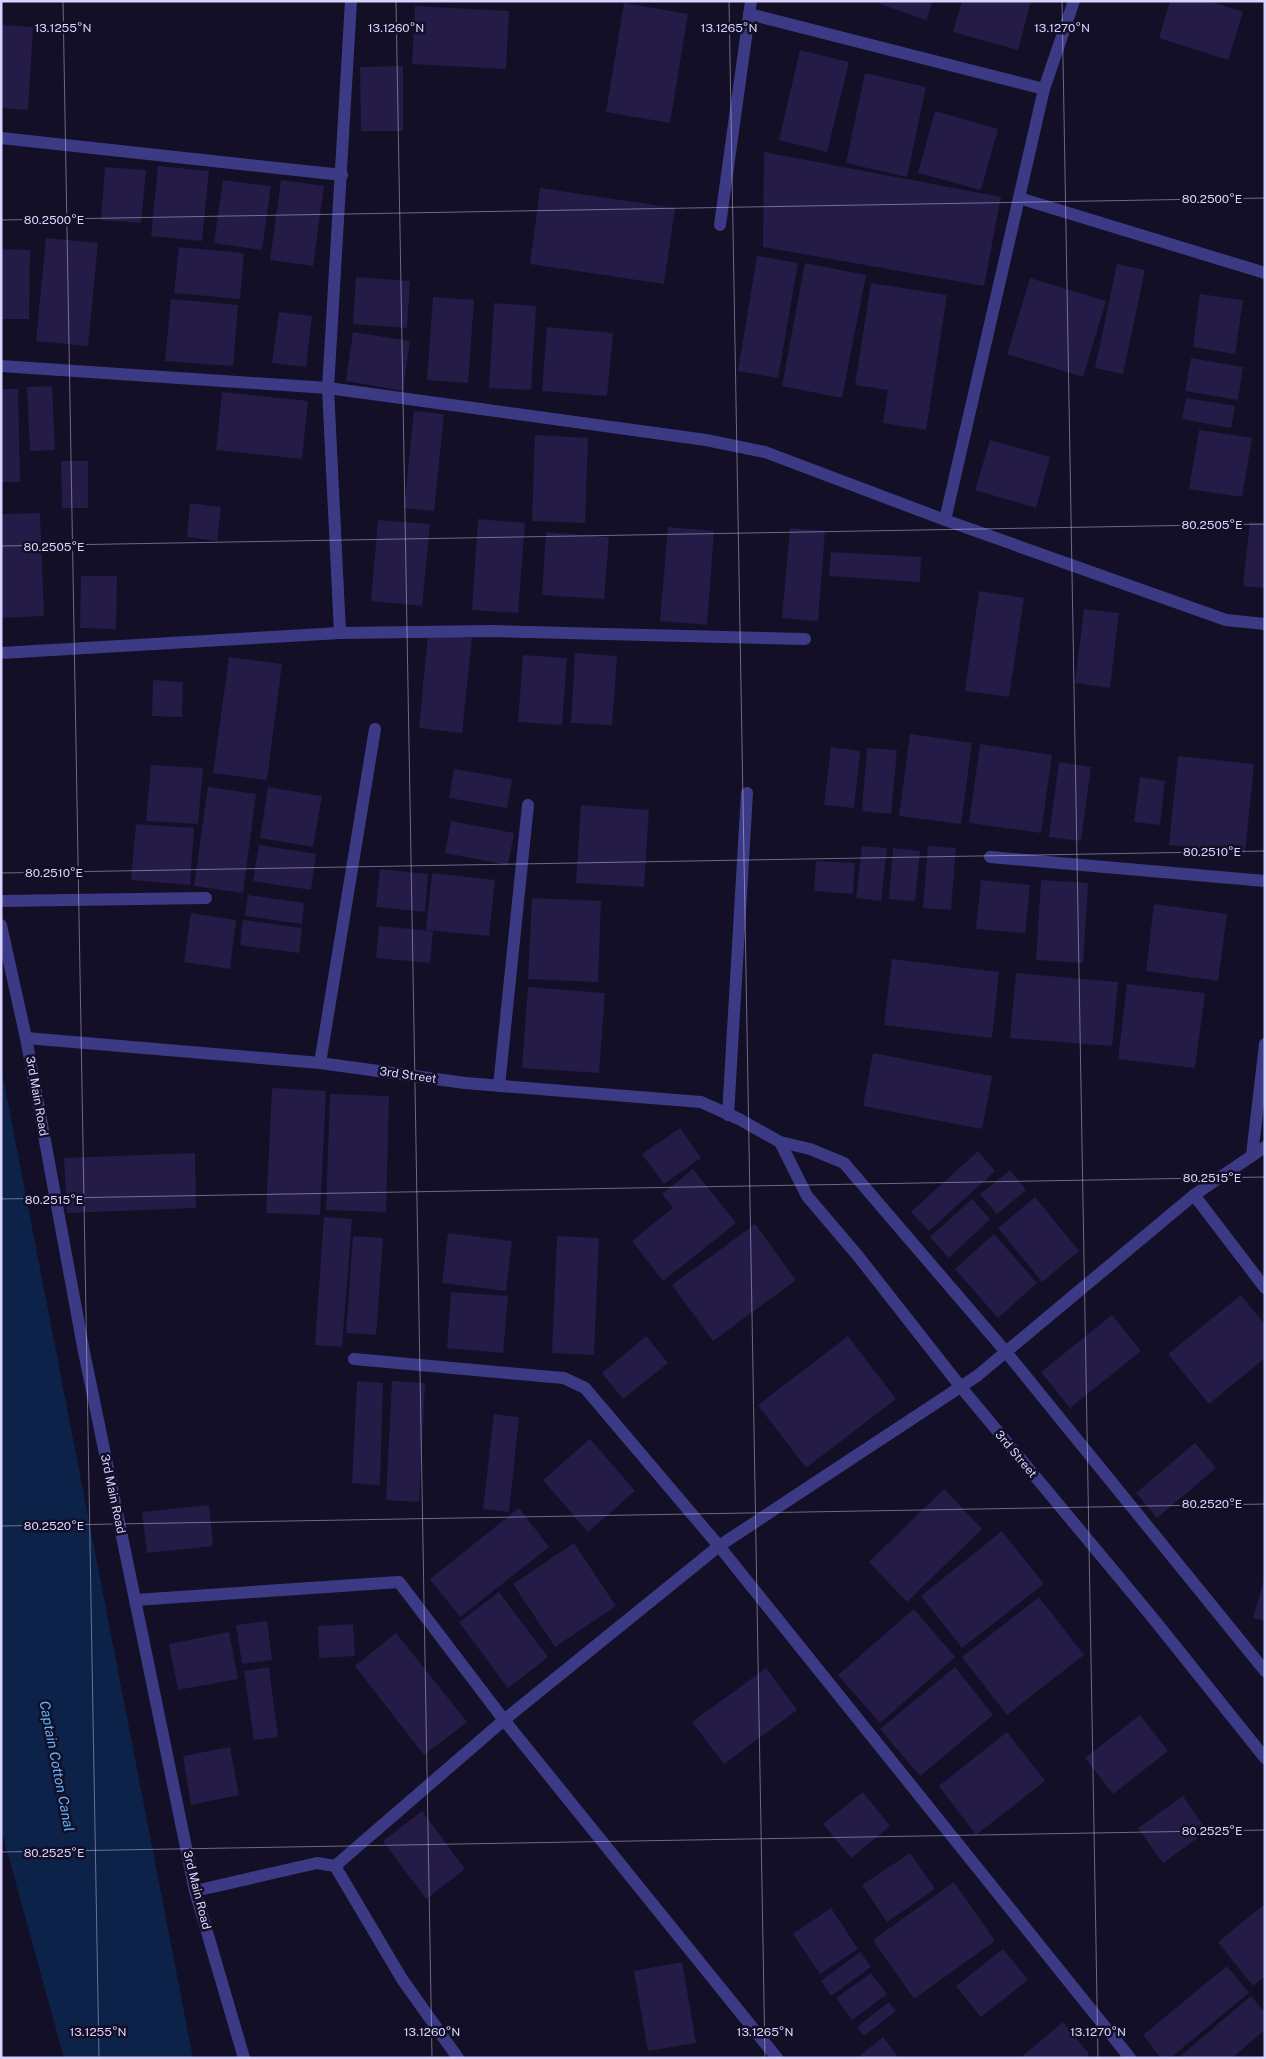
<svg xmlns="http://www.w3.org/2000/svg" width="1266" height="2059" viewBox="0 0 1266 2059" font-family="'Public Sans',sans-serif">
  <rect width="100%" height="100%" fill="#130f26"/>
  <!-- water -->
  <path fill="#0c2248" d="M1,1067L193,2058H64L1,1829Z"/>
  <!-- building -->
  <g fill="#241b47">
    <path d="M880,1H933L926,20L880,4Z"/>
    <path d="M962,1H1031L1018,50L953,32Z"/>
    <path d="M1170,1H1210L1243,12L1228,60L1159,38Z"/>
    <path d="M624,3L688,14L670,123L606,112Z"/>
    <path d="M415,6L509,11L506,69L412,64Z"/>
    <path d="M1,25L33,27L28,110L1,108Z"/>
    <path d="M800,50L849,62L827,152L779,140Z"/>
    <path d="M403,66V131H361L360,67Z"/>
    <path d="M865,73L926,87L907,177L846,163Z"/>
    <path d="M935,111L998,129L981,190L918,173Z"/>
    <path d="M764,152L1001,197L984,286L763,247Z"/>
    <path d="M158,166L209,171L202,241L151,236Z"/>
    <path d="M105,167L146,170L141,223L101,220Z"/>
    <path d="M223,180L271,186L262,250L214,243Z"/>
    <path d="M281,180L324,186L313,266L270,260Z"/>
    <path d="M540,188L675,208L664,284L530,264Z"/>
    <path d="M46,238L98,243L88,346L36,341Z"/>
    <path d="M179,247L244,253L240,299L174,293Z"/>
    <path d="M1,249L30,250L29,319H1Z"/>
    <path d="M757,256L798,263L778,378L738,371Z"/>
    <path d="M805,263L866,275L842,398L782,386Z"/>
    <path d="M1117,264L1145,270L1123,374L1095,368Z"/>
    <path d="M356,277L410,281L407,328L353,324Z"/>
    <path d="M1030,278L1106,301L1083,377L1007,354Z"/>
    <path d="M871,283L947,295L926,430L883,423L888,390L855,385Z"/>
    <path d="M1200,294L1243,300L1235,354L1193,347Z"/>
    <path d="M433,297L474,300L468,383L427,380Z"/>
    <path d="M171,299L238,305L233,366L165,361Z"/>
    <path d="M494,303L536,306L531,390L489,388Z"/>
    <path d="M279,312L312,316L306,367L272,363Z"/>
    <path d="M547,327L613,333L607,396L542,391Z"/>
    <path d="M353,332L410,341L403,391L346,381Z"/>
    <path d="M1191,358L1243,367L1238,400L1185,391Z"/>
    <path d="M52,386L55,450L30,451L27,387Z"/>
    <path d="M1,389H18L20,482H1Z"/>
    <path d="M222,392L308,401L302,459L216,450Z"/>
    <path d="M1186,398L1235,406L1231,428L1182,419Z"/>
    <path d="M414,411L444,414L434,511L404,508Z"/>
    <path d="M1199,430L1252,438L1242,497L1189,489Z"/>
    <path d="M535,435L588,438L585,523L532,521Z"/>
    <path d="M990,440L1050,457L1036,508L975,490Z"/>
    <path d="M61,461H88V508H62Z"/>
    <path d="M190,503L221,507L217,541L187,537Z"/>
    <path d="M40,513L44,616L1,618V514Z"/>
    <path d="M478,519L525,523L518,613L472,610Z"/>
    <path d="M378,520L430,524L422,606L371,601Z"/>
    <path d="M1250,522L1265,524V588L1243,586Z"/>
    <path d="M668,527L714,531L707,625L660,621Z"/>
    <path d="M790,528L825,531L818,621L782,618Z"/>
    <path d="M546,532L609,537L604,599L542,595Z"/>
    <path d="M831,552L921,557L920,582L829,576Z"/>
    <path d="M81,576H117L116,629L80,628Z"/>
    <path d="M979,591L1024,598L1009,697L965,691Z"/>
    <path d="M1084,609L1119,613L1110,688L1075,683Z"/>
    <path d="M428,634L472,638L462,733L419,728Z"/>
    <path d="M575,653L617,656L612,725L571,723Z"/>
    <path d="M523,655L567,658L562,725L518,722Z"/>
    <path d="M229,657L282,664L267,780L213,773Z"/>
    <path d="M153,680L183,682L182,717L152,716Z"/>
    <path d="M910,734L972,743L961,824L899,816Z"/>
    <path d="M980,744L1052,755L1041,833L969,823Z"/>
    <path d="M831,747L860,751L854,808L824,805Z"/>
    <path d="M867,748L897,750L891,814L862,811Z"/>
    <path d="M1178,756L1254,764L1245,853L1169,845Z"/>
    <path d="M1059,762L1091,767L1081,841L1049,837Z"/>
    <path d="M151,765L203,768L198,824L146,821Z"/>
    <path d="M454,769L512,779L507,808L449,798Z"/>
    <path d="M1140,777L1165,781L1160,825L1134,822Z"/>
    <path d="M208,787L256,794L243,893L194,886Z"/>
    <path d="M268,787L322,796L313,847L260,838Z"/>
    <path d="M581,805L649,810L644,887L576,883Z"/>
    <path d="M451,821L514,833L508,865L445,853Z"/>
    <path d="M136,824L194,828L190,885L131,880Z"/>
    <path d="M259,845L316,854L311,890L253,881Z"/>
    <path d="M862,846L887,848L881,901L856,898Z"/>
    <path d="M928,846L956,848L951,910L923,908Z"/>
    <path d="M893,848L920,851L915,901L889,899Z"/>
    <path d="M816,861L855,863L853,894L814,891Z"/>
    <path d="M380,869L428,874L425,912L376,907Z"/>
    <path d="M432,873L495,880L489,936L426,930Z"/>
    <path d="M981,880L1030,885L1025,933L976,929Z"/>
    <path d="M1041,880L1088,883L1083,963L1036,960Z"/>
    <path d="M248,895L304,903L302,924L245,916Z"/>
    <path d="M532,898L601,901L598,982L528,979Z"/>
    <path d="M1154,904L1227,914L1218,981L1146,971Z"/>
    <path d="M191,913L236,920L230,969L184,962Z"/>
    <path d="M243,920L302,928L299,953L240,945Z"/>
    <path d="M379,926L433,931L430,963L376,958Z"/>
    <path d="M892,959L999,972L992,1038L884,1025Z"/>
    <path d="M1016,973L1118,982L1112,1046L1010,1038Z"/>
    <path d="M1127,984L1205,993L1195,1068L1118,1059Z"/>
    <path d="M528,987L605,993L599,1073L522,1068Z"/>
    <path d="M873,1053L992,1076L982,1129L863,1106Z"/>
    <path d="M272,1088L326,1091L320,1215L266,1213Z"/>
    <path d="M330,1094L389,1096L386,1212L326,1210Z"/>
    <path d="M680,1128L701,1158L664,1184L642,1154Z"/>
    <path d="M978,1151L995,1171L929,1231L911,1212Z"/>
    <path d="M195,1153L196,1208L67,1213L64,1158Z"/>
    <path d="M693,1169L736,1223L663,1281L632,1241L673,1208L662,1194Z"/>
    <path d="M1010,1170L1026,1190L997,1214L980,1194Z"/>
    <path d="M1035,1197L1079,1251L1042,1282L998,1228Z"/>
    <path d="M972,1199L990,1219L949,1258L930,1237Z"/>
    <path d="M324,1217L352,1219L342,1347L315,1345Z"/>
    <path d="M755,1224L796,1280L713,1341L672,1285Z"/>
    <path d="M448,1233L512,1241L506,1291L442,1283Z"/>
    <path d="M994,1234L1037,1283L998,1318L955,1269Z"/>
    <path d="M353,1236L383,1238L376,1335L346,1333Z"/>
    <path d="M557,1236L599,1238L594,1355L552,1353Z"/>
    <path d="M451,1292L508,1296L503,1353L447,1348Z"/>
    <path d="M1241,1295L1265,1325V1358L1209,1404L1168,1354Z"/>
    <path d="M1112,1315L1141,1351L1070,1408L1041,1372Z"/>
    <path d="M646,1336L668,1363L623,1399L602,1373Z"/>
    <path d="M848,1336L896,1399L806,1468L758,1405Z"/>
    <path d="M357,1381L383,1383L380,1485L352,1483Z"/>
    <path d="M392,1381L425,1383L419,1502L386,1500Z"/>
    <path d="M494,1414L519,1417L509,1512L483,1509Z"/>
    <path d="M590,1439L635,1491L588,1532L543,1480Z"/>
    <path d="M1195,1443L1216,1468L1157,1518L1136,1493Z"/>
    <path d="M944,1489L982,1529L907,1602L869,1562Z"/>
    <path d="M209,1505L213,1546L147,1553L142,1512Z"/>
    <path d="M519,1508L549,1547L460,1617L430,1579Z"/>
    <path d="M1002,1531L1044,1584L962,1648L921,1596Z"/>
    <path d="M574,1543L616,1606L555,1647L513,1584Z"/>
    <path d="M1265,1576V1621L1253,1618Z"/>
    <path d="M499,1592L548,1657L508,1688L459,1622Z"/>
    <path d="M1039,1597L1084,1655L1007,1715L962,1657Z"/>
    <path d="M914,1609L955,1657L880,1723L838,1675Z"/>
    <path d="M267,1621L272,1660L242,1664L236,1625Z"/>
    <path d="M353,1624L355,1656L319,1658L318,1626Z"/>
    <path d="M229,1632L238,1679L178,1690L169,1644Z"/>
    <path d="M396,1633L467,1722L424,1755L355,1666Z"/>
    <path d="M269,1667L278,1737L254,1740L244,1671Z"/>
    <path d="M955,1667L993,1715L920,1776L880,1729Z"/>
    <path d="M766,1668L797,1710L724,1764L692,1722Z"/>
    <path d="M1140,1715L1168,1751L1113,1794L1085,1758Z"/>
    <path d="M1007,1732L1045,1781L976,1835L939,1786Z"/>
    <path d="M230,1747L239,1795L191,1805L183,1756Z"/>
    <path d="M863,1792L890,1826L851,1858L823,1824Z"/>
    <path d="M1183,1796L1207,1831L1163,1863L1138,1828Z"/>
    <path d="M422,1811L465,1869L426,1899L383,1841Z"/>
    <path d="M910,1853L935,1889L887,1922L862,1885Z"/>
    <path d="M954,1882L995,1941L914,1999L873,1940Z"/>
    <path d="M1265,1904V1976L1253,1986L1218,1942Z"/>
    <path d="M831,1908L858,1949L820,1974L793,1934Z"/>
    <path d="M1003,1949L1028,1980L981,2017L956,1986Z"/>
    <path d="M860,1952L871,1967L831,1996L821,1981Z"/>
    <path d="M682,1962L696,2043L648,2051L634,1971Z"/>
    <path d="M1227,1966L1249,1993L1170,2058H1161L1143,2035Z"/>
    <path d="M871,1973L887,1994L852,2020L836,1998Z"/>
    <path d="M1251,1996L1265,2013V2030L1232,2058H1178Z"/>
    <path d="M889,2002L896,2011L864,2036L857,2027Z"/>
    <path d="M1063,2022L1089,2054L1085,2058H1020Z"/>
    <path d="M883,2037L899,2058H857Z"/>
  </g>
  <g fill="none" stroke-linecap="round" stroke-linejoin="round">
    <!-- minor -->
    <g stroke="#3d3a85" stroke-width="12">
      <path d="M749,14L1044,89"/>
      <path d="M1,138L342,175"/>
      <path d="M1019,198L1265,273"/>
      <path d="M720,225L751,1"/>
      <path d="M1,366L328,388L706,440L765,452L945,520L1226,620L1265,624"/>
      <path d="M945,520L1044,89L1074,1"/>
      <path d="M340,633L328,388L351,1"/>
      <path d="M1,653L340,633L492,631L805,639"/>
      <path d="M990,857L1265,881"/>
      <path d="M1,901L206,898"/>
      <path d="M1,925L26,1038L84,1352L195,1891L244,2058"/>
      <path d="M26,1038L320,1063L465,1083L701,1102L739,1119L780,1142L810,1149L844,1163L1006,1352L1265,1671"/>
      <path d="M320,1063L375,729"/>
      <path d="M499,1086L528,805"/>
      <path d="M728,1115L747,793"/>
      <path d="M780,1142L807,1196L858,1256L960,1386L1152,1617L1265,1758"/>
      <path d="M1252,1155L1265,1044"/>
      <path d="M1194,1195L1265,1288"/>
      <path d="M354,1359L552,1377L564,1378L585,1388L719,1546L1130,2058"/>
      <path d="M135,1600L399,1582L504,1720L777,2058"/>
      <path d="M335,1866L402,1979L458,2058"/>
      <path d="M195,1891L317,1863L335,1866L504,1720L719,1546L977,1376L1194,1195L1265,1147"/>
    </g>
  </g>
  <!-- ticks -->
  <path fill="none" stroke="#d9d4ff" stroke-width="1" stroke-opacity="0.45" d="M63,1L99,2058M396,1L432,2058M729,1L765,2058M1062,1L1098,2058M1,220L1265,198M1,546L1265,524M1,873L1265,851M1,1199L1265,1177M1,1526L1265,1504M1,1852L1265,1830"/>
  <g text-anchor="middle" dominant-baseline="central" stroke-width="5" stroke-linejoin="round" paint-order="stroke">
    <!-- street labels -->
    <g font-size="12" fill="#d9d4ff" stroke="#130f26">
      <text transform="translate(408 1075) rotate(8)">3rd Street</text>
      <text transform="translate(37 1096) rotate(80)">3rd Main Road</text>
      <text transform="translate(1016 1454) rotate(50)">3rd Street</text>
      <text transform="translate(113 1494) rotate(78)">3rd Main Road</text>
      <text transform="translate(197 1890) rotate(76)">3rd Main Road</text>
    </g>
    <!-- water labels -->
    <g font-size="14" font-style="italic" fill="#62b6ff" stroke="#130f26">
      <text transform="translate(57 1766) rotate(79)">Captain Cotton Canal</text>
    </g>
  </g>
  <g font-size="12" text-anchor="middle" fill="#d9d4ff" stroke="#130f26" stroke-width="5" stroke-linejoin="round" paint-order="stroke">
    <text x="63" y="32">13.1255°N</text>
    <text x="396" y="32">13.1260°N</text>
    <text x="729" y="32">13.1265°N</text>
    <text x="1062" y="32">13.1270°N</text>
    <text x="1212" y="203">80.2500°E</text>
    <text x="54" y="224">80.2500°E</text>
    <text x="1212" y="529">80.2505°E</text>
    <text x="54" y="551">80.2505°E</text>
    <text x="1212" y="856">80.2510°E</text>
    <text x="54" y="877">80.2510°E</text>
    <text x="1212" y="1182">80.2515°E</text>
    <text x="54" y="1204">80.2515°E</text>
    <text x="1212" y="1508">80.2520°E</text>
    <text x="54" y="1530">80.2520°E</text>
    <text x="1212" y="1835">80.2525°E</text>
    <text x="54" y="1857">80.2525°E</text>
    <text x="98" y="2036">13.1255°N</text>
    <text x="432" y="2036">13.1260°N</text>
    <text x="765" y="2036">13.1265°N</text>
    <text x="1098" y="2036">13.1270°N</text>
  </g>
  <!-- border -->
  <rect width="1266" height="2059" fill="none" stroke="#d9d4ff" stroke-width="5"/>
</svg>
